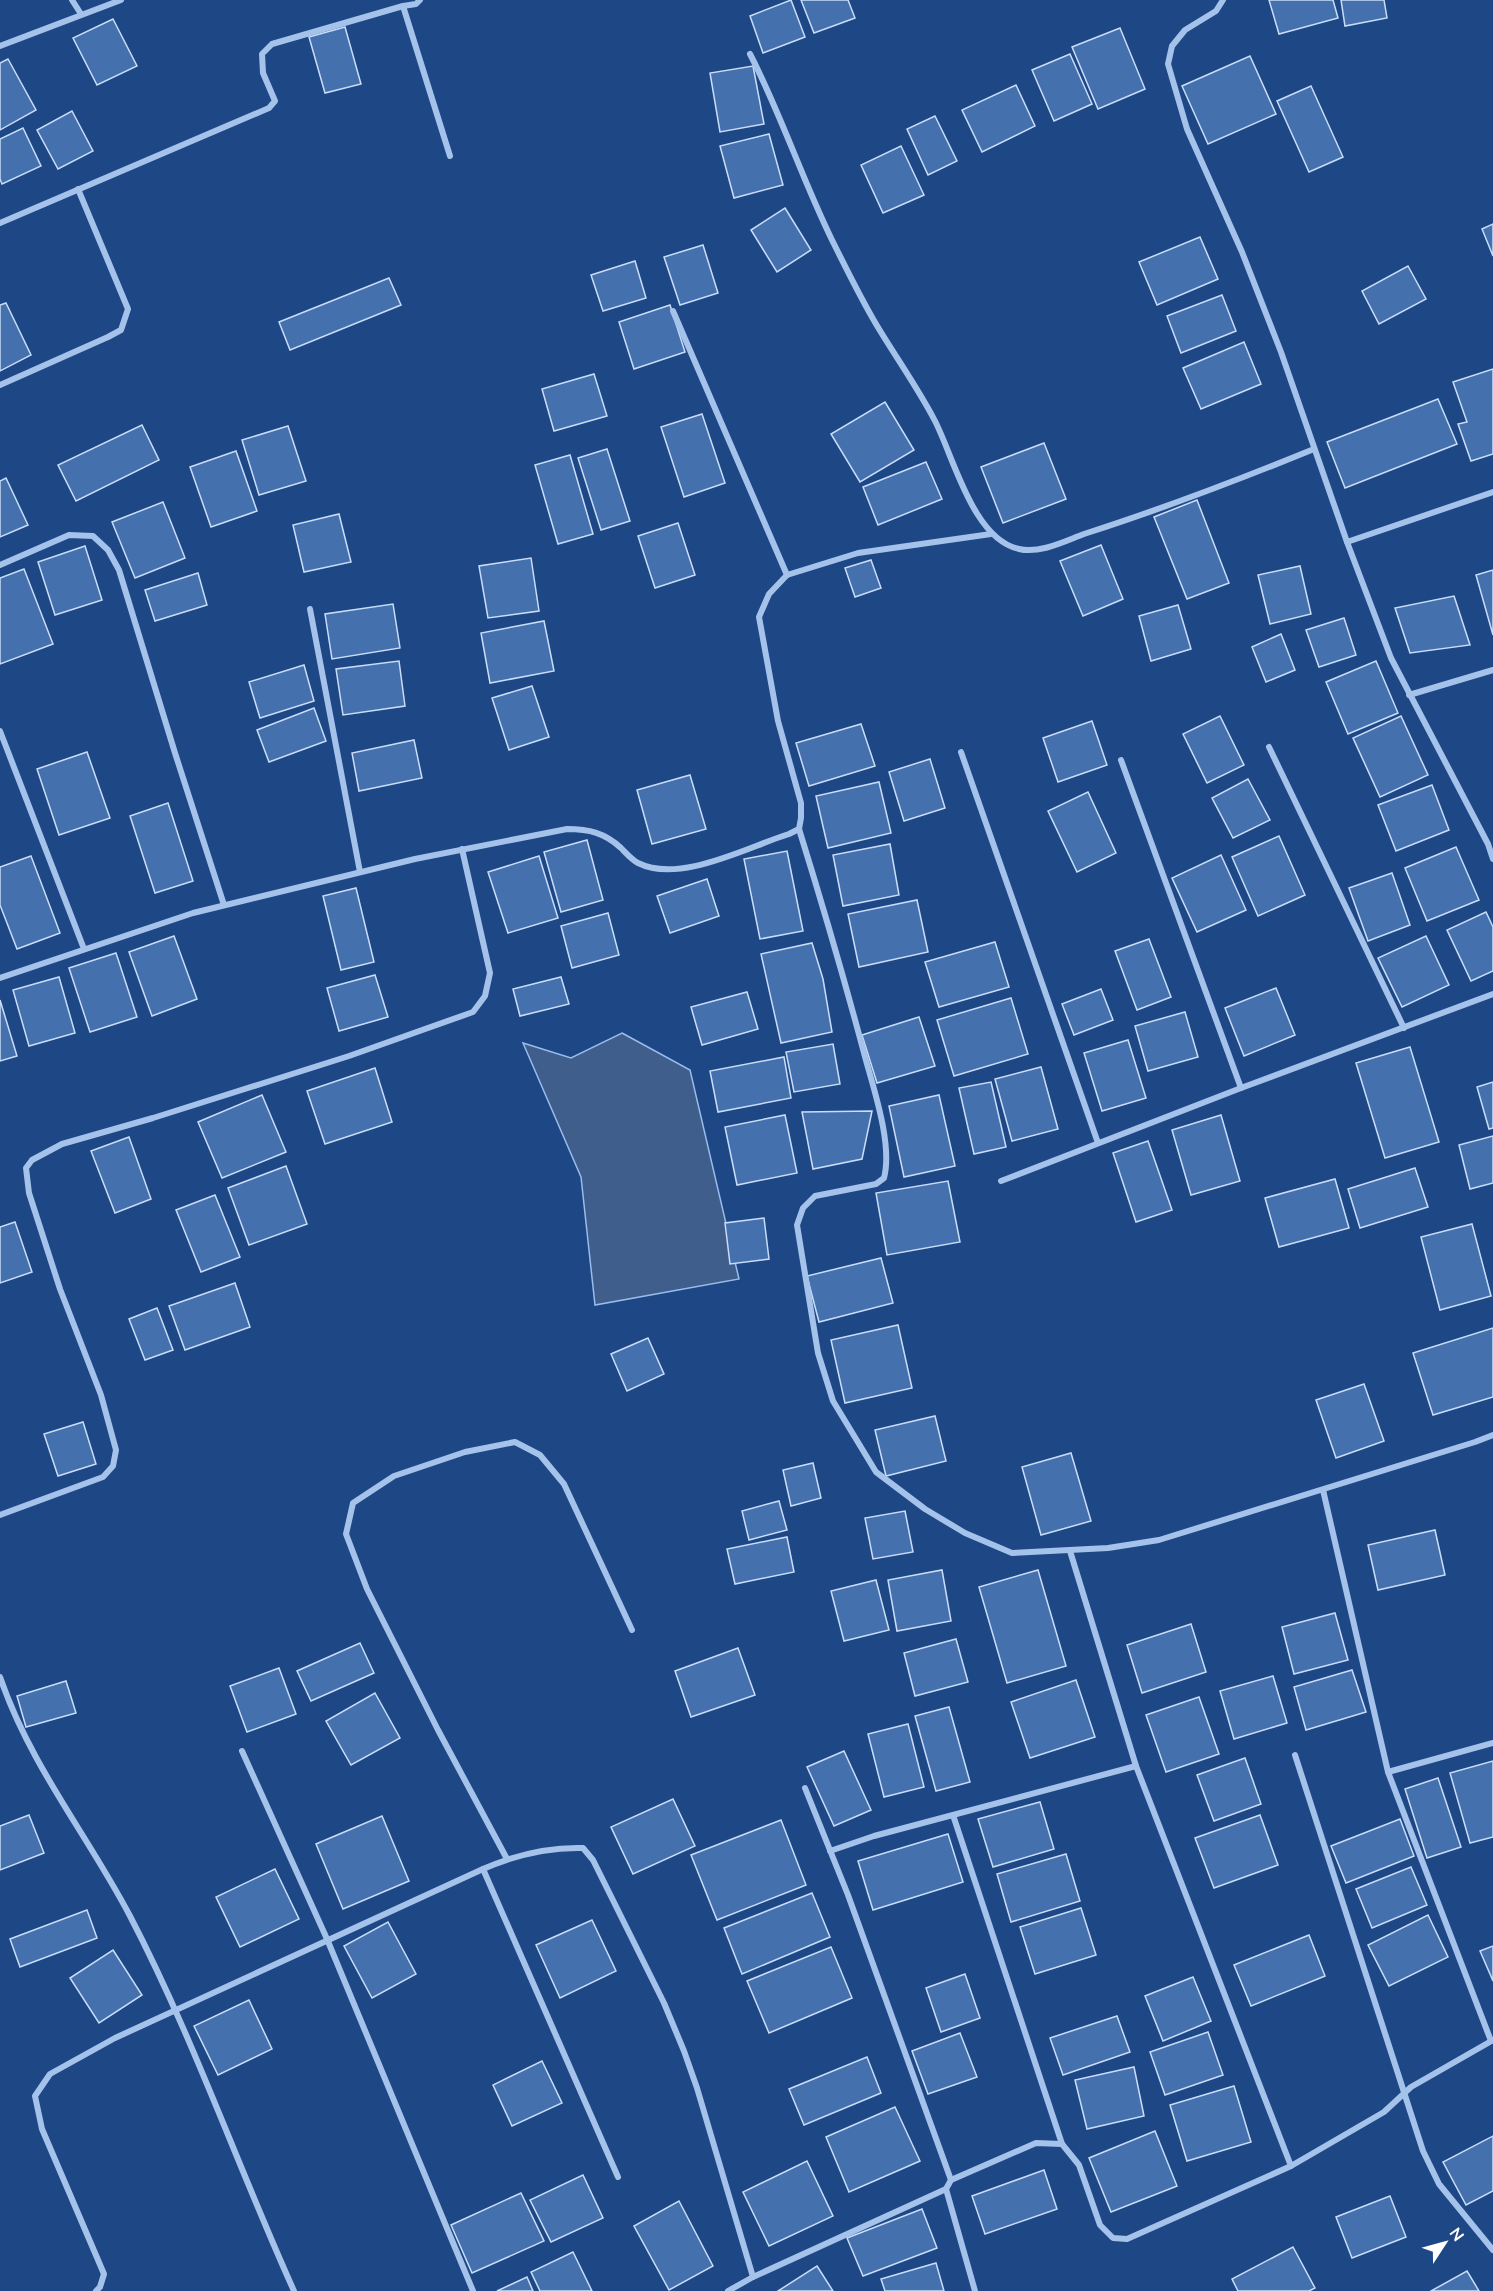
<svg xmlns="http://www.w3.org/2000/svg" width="1493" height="2291" viewBox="0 0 1493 2291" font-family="Mulish,sans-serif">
  <rect width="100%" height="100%" fill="#1d4785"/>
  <!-- water -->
  <path fill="#3f5e8c" stroke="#98bcec" stroke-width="1.5" d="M622,1033L690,1070L739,1279L595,1305L581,1177L523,1043L571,1058Z"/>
  <!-- building -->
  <g fill="#4570ae" stroke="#c9ddf8" stroke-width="1.5">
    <path d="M791,0L805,37L763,53L750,16Z"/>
    <path d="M801,0H848L855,18L814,33Z"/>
    <path d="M1269,0H1333L1338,18L1279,34Z"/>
    <path d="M1341,0H1384L1387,18L1345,26Z"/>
    <path d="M113,19L137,66L97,85L73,38Z"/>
    <path d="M345,27L361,84L325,93L309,37Z"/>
    <path d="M1120,28L1145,89L1098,109L1072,47Z"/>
    <path d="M1070,54L1092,104L1054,121L1032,70Z"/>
    <path d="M1250,56L1276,114L1208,144L1182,86Z"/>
    <path d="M8,59L36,110L0,130V63Z"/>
    <path d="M753,66L764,124L720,132L710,73Z"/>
    <path d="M1016,85L1035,126L982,152L962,110Z"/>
    <path d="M1311,86L1343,157L1309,172L1277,101Z"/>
    <path d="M72,111L93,151L58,169L37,130Z"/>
    <path d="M935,116L957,161L928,175L907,129Z"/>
    <path d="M23,128L41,166L2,184L0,179V139Z"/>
    <path d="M769,134L783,185L734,198L720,146Z"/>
    <path d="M901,146L924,195L883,213L861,165Z"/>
    <path d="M785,208L811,250L777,272L751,230Z"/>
    <path d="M1493,224V256L1482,229Z"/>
    <path d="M1200,237L1218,279L1157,305L1139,262Z"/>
    <path d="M703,245L718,293L680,305L664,257Z"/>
    <path d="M635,261L646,298L603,311L591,275Z"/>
    <path d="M1408,266L1426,299L1379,324L1362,291Z"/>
    <path d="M389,278L401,305L290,350L279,322Z"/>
    <path d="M1222,295L1236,331L1181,353L1167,316Z"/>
    <path d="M6,303L31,355L0,371V305Z"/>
    <path d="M670,305L685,352L634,369L619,322Z"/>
    <path d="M1244,342L1261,384L1201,409L1183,368Z"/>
    <path d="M1493,369V454L1471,461L1458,424L1467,422L1453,382Z"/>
    <path d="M594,374L607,416L554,431L542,389Z"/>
    <path d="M1438,399L1457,444L1345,488L1327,442Z"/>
    <path d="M885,402L914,450L860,482L831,434Z"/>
    <path d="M702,414L725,483L684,497L661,427Z"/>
    <path d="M142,425L159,460L76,501L58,465Z"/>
    <path d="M288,426L306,481L259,495L242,440Z"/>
    <path d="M1044,443L1066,499L1003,523L981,467Z"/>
    <path d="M607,449L630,521L601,530L578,458Z"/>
    <path d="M236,451L257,511L211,527L190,467Z"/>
    <path d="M570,455L593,534L558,544L535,465Z"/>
    <path d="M926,462L942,499L878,525L863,487Z"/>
    <path d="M6,478L28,525L0,537V481Z"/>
    <path d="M1197,500L1229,583L1187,599L1154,517Z"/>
    <path d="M163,502L185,558L135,578L112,522Z"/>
    <path d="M339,514L351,562L304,572L293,525Z"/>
    <path d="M678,523L695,575L655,588L638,536Z"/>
    <path d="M1101,545L1123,599L1083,616L1060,561Z"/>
    <path d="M85,546L102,600L55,615L38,562Z"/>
    <path d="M531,558L539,611L488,618L479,566Z"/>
    <path d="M871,560L881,588L855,597L845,568Z"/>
    <path d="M1300,566L1311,614L1270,624L1258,575Z"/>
    <path d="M24,569L53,644L0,664V578Z"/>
    <path d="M1493,570V635L1476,575Z"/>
    <path d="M198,573L207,605L155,621L145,590Z"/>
    <path d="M1454,596L1470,645L1410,653L1395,608Z"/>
    <path d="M393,604L400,648L332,659L325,614Z"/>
    <path d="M1178,605L1191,649L1151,661L1139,616Z"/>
    <path d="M1344,618L1356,655L1319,667L1306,630Z"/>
    <path d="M544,621L554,671L490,683L481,633Z"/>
    <path d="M1281,634L1295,670L1266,682L1252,647Z"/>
    <path d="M399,661L405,706L343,715L336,669Z"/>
    <path d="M1376,661L1398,713L1348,734L1326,682Z"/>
    <path d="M304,665L314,701L260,718L249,682Z"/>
    <path d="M532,686L549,737L509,750L492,698Z"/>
    <path d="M314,708L326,741L269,762L257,730Z"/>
    <path d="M1220,716L1244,765L1207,783L1183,734Z"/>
    <path d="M1401,716L1428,775L1380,797L1353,738Z"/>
    <path d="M1092,721L1107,765L1058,782L1043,738Z"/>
    <path d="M861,724L875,766L809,786L796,743Z"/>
    <path d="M414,740L422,778L359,791L352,753Z"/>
    <path d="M87,752L110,818L59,835L37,769Z"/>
    <path d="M930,759L945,808L904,821L889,772Z"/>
    <path d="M690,775L706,829L652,844L637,790Z"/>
    <path d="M1248,779L1270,820L1233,838L1212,798Z"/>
    <path d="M879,782L891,833L828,848L816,796Z"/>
    <path d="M1432,785L1449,830L1396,851L1378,805Z"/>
    <path d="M1088,792L1116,853L1077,872L1048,811Z"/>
    <path d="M168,803L193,881L155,893L130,816Z"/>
    <path d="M1279,836L1305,895L1258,916L1232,857Z"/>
    <path d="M587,840L603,900L561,912L544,852Z"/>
    <path d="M890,844L899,895L843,906L833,855Z"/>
    <path d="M1456,847L1479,900L1427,921L1405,868Z"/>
    <path d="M787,851L803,931L760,939L744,859Z"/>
    <path d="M1221,855L1246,910L1197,932L1172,878Z"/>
    <path d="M31,856L60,933L17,949L0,905V867Z"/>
    <path d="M539,856L558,918L508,933L488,872Z"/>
    <path d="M1392,873L1410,925L1368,941L1349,888Z"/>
    <path d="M707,879L719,916L670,933L657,896Z"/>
    <path d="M356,888L374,962L341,970L323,896Z"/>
    <path d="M917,900L928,952L859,967L848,914Z"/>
    <path d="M1486,912L1493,927V971L1471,981L1447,930Z"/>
    <path d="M608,913L619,955L572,968L561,926Z"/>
    <path d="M174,936L197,999L152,1016L129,952Z"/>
    <path d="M1426,936L1449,985L1402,1007L1378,958Z"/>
    <path d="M1149,939L1171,997L1137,1010L1115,951Z"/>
    <path d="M995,942L1009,987L939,1007L925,962Z"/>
    <path d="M812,943L823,979L832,1032L781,1043L761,954Z"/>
    <path d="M116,953L137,1017L90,1032L69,968Z"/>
    <path d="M375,975L388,1017L339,1031L327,988Z"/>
    <path d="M59,977L75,1033L29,1046L13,990Z"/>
    <path d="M561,977L569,1004L520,1016L513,989Z"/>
    <path d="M1276,988L1295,1035L1244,1056L1225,1008Z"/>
    <path d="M1101,989L1113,1020L1074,1035L1062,1004Z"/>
    <path d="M747,992L758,1029L702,1045L691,1007Z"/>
    <path d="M1011,998L1028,1054L954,1076L937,1020Z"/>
    <path d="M0,1000L17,1056L0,1061Z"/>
    <path d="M1185,1012L1198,1057L1148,1071L1135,1026Z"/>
    <path d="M919,1017L935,1066L877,1083L862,1035Z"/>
    <path d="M1128,1040L1146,1098L1102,1111L1084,1053Z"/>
    <path d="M833,1044L840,1084L794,1092L786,1052Z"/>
    <path d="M1410,1047L1439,1142L1385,1158L1356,1063Z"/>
    <path d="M784,1057L791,1098L718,1112L710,1071Z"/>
    <path d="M1041,1067L1058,1129L1012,1141L995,1079Z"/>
    <path d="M375,1068L392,1122L325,1144L307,1091Z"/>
    <path d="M991,1082L1006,1147L974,1154L959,1088Z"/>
    <path d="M1493,1082V1128L1489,1129L1477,1087Z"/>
    <path d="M262,1095L286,1152L222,1178L198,1122Z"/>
    <path d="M939,1095L955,1166L904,1177L889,1106Z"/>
    <path d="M872,1111L862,1159L813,1169L802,1112Z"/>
    <path d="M785,1115L797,1173L737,1185L725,1127Z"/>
    <path d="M1221,1115L1240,1181L1191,1195L1172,1130Z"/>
    <path d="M1493,1136V1183L1470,1189L1459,1145Z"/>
    <path d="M129,1137L151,1199L115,1213L91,1151Z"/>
    <path d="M1148,1141L1172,1210L1136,1222L1113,1153Z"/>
    <path d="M286,1166L307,1224L249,1245L228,1188Z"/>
    <path d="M1415,1168L1428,1207L1360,1228L1348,1189Z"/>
    <path d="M1335,1179L1349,1228L1279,1247L1265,1198Z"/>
    <path d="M948,1181L960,1242L887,1255L876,1193Z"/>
    <path d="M215,1195L240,1257L201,1272L176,1210Z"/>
    <path d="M764,1218L769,1259L730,1264L725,1223Z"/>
    <path d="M15,1222L32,1272L0,1283V1227Z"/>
    <path d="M1472,1224L1491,1296L1440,1310L1421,1237Z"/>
    <path d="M881,1258L893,1303L819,1322L807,1276Z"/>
    <path d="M235,1283L250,1327L185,1350L169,1306Z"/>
    <path d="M157,1308L173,1350L145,1360L129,1319Z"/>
    <path d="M898,1325L912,1388L845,1403L831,1340Z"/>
    <path d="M1493,1328V1397L1433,1415L1413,1353Z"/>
    <path d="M648,1338L664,1374L627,1391L611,1354Z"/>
    <path d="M1364,1384L1384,1441L1336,1458L1316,1400Z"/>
    <path d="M935,1416L946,1461L886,1476L875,1430Z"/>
    <path d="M83,1422L96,1464L58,1476L44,1434Z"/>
    <path d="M1071,1453L1091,1521L1041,1535L1022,1467Z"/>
    <path d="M813,1463L821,1498L791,1506L783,1470Z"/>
    <path d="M779,1501L787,1530L749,1540L742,1511Z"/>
    <path d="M905,1511L913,1552L873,1559L865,1518Z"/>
    <path d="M1435,1530L1445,1575L1378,1590L1368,1545Z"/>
    <path d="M787,1537L794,1572L735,1584L727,1549Z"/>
    <path d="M942,1570L951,1621L897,1631L888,1580Z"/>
    <path d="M1038,1570L1066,1666L1007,1683L979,1587Z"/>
    <path d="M876,1580L889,1630L844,1641L831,1591Z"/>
    <path d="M1335,1613L1348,1660L1294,1674L1282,1627Z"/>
    <path d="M1191,1624L1206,1672L1142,1693L1127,1645Z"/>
    <path d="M956,1639L968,1682L915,1696L904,1653Z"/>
    <path d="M360,1643L374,1673L311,1701L297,1671Z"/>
    <path d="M738,1648L755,1695L691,1717L675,1671Z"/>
    <path d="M279,1668L296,1714L247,1732L230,1686Z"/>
    <path d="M1352,1670L1366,1712L1306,1730L1294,1687Z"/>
    <path d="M1273,1676L1287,1723L1234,1739L1220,1691Z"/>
    <path d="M1076,1680L1095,1737L1030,1758L1011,1702Z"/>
    <path d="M66,1681L76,1713L26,1727L17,1696Z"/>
    <path d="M375,1693L400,1738L351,1765L326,1721Z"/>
    <path d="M1199,1697L1219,1754L1166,1772L1146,1715Z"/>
    <path d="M949,1707L970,1782L936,1791L915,1716Z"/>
    <path d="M908,1724L924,1787L884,1797L868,1734Z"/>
    <path d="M844,1751L871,1810L834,1826L807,1767Z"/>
    <path d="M1245,1758L1261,1804L1214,1821L1197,1775Z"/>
    <path d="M1493,1761V1837L1470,1843L1450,1773Z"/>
    <path d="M1438,1778L1461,1847L1427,1858L1405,1789Z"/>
    <path d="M673,1799L695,1846L633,1874L611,1827Z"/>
    <path d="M1040,1802L1054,1849L993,1867L978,1819Z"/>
    <path d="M29,1815L44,1853L0,1870V1826Z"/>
    <path d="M1260,1815L1278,1865L1214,1888L1195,1838Z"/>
    <path d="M382,1816L409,1881L343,1909L316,1844Z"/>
    <path d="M1400,1819L1414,1856L1346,1883L1331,1846Z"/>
    <path d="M781,1820L806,1885L717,1920L691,1855Z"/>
    <path d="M948,1834L963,1882L873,1910L858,1861Z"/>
    <path d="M1066,1854L1080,1901L1011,1922L997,1874Z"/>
    <path d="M1411,1867L1427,1905L1372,1928L1356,1889Z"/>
    <path d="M275,1869L299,1919L240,1947L216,1897Z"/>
    <path d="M812,1893L830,1937L742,1974L724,1928Z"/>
    <path d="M1081,1908L1096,1955L1035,1974L1020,1927Z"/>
    <path d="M87,1910L97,1938L20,1967L10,1939Z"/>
    <path d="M1428,1915L1448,1957L1389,1986L1368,1945Z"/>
    <path d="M592,1920L616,1971L560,1998L536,1945Z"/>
    <path d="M388,1922L416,1974L372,1998L344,1946Z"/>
    <path d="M1309,1935L1325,1976L1251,2006L1234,1965Z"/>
    <path d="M1493,1946V1981L1480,1951Z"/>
    <path d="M831,1947L852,1998L769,2033L747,1981Z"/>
    <path d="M113,1950L142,1995L99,2023L70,1978Z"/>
    <path d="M965,1974L980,2018L941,2032L926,1988Z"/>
    <path d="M1193,1977L1211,2021L1163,2041L1145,1996Z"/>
    <path d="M249,2000L272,2049L218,2075L194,2026Z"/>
    <path d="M1117,2016L1130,2052L1063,2075L1050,2038Z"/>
    <path d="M1208,2032L1223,2075L1165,2095L1150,2052Z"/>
    <path d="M960,2033L977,2077L928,2094L912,2051Z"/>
    <path d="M867,2057L881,2093L804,2125L789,2089Z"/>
    <path d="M542,2061L562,2103L512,2126L493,2085Z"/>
    <path d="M1134,2067L1144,2116L1087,2129L1075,2080Z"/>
    <path d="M1234,2086L1251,2142L1187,2161L1170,2105Z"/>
    <path d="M895,2107L920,2161L849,2192L826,2137Z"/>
    <path d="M1155,2131L1177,2186L1111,2212L1089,2158Z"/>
    <path d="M1493,2136V2191L1466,2205L1443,2162Z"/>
    <path d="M807,2161L833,2216L769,2246L743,2192Z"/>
    <path d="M1044,2170L1057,2209L985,2234L972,2196Z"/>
    <path d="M583,2175L603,2218L551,2242L530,2200Z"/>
    <path d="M521,2193L544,2241L472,2273L451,2225Z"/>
    <path d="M1390,2196L1406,2237L1352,2258L1336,2217Z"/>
    <path d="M679,2201L713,2266L669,2290L634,2226Z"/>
    <path d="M922,2209L937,2248L863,2276L847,2238Z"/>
    <path d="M1293,2247L1315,2288L1309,2291H1238L1232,2279Z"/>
    <path d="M573,2252L592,2291H540L531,2272Z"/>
    <path d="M936,2263L944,2291H885L881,2279Z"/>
    <path d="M817,2266L833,2291H778Z"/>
    <path d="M1467,2271L1479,2291H1431Z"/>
    <path d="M527,2277L533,2291H497Z"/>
  </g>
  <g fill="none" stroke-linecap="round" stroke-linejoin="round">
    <!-- minor -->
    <g stroke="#a5c2eb" stroke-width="6">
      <path d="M72,0L81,14"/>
      <path d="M1223,0L1216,11L1185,30L1172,46L1168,64L1187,129L1242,252L1281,352L1347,542L1391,658L1488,844L1493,859"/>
      <path d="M403,6L450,156"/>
      <path d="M0,46L121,0"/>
      <path d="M750,54C781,114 802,179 832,240C846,268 860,297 876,324C895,356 918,388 935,421C954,458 973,539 1019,549C1040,554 1065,541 1084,534C1162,509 1238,480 1314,449"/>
      <path d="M0,223L269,108L275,101L263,73L262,54L272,44L403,6L416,4L420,0"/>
      <path d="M673,311L787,575"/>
      <path d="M0,385L108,337L121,330L128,309L78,189"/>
      <path d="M1347,542L1493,492"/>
      <path d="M0,565L69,535L93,536L108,550L119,570L175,753L224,905"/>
      <path d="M310,609L360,872"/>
      <path d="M1409,695L1493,670"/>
      <path d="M0,731L84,949"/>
      <path d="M1269,747L1404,1028"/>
      <path d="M961,752L1098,1143"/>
      <path d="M1121,760L1241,1088"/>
      <path d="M799,829C822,903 844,978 864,1053C873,1087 893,1144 884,1178L876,1184L815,1196L803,1208L797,1225L818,1353L833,1401L876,1472L925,1509L965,1533L1012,1553L1108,1548L1159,1540L1475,1442L1493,1435"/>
      <path d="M0,978L193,913L415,859L567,829C589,829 605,833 621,848C626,853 632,860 638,863C680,884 747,847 789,834L799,829L801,818V803L778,721L759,617L769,594L787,575L858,553L991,534"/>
      <path d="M1001,1181L1241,1088L1493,994"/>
      <path d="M1323,1490L1388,1772L1491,2041"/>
      <path d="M0,1515L103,1477L113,1466L116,1450L101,1395L60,1289L29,1193L26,1168L32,1160L62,1144L153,1118L349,1056L473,1012L485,996L490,973L462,849"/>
      <path d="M1070,1551L1136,1766L1291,2166"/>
      <path d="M0,1677C31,1767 87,1834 130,1916C193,2037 238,2167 294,2291"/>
      <path d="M242,1751L327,1939L473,2291"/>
      <path d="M1295,1755L1423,2151L1439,2184L1493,2250"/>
      <path d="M1388,1772L1493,1743"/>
      <path d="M805,1788L848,1895L951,2180"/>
      <path d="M953,1815L1062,2144"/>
      <path d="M830,1851L874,1836L1136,1766"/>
      <path d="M507,1859L438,1730L367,1589L346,1534L353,1503L394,1476L465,1452L515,1442L540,1455L564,1484L632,1630"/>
      <path d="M483,1869L618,2177"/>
      <path d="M96,2291L100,2287L104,2274L42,2129L35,2096L50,2074L115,2038L483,1869C515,1855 548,1847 583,1848L593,1860L664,2003L684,2051L697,2088L753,2277L946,2189"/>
      <path d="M728,2291L753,2277"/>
      <path d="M975,2291L946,2189L951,2180L1036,2143L1062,2144L1079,2165L1100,2225L1113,2238L1127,2239L1291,2166L1384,2112L1411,2087L1493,2040"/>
    </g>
  </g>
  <!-- north arrow -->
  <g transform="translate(1445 2243) rotate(54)" stroke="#1d4785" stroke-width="4.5" paint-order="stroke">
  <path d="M0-4.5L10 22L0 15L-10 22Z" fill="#ffffff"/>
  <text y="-9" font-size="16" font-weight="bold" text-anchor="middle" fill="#ffffff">N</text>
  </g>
</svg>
